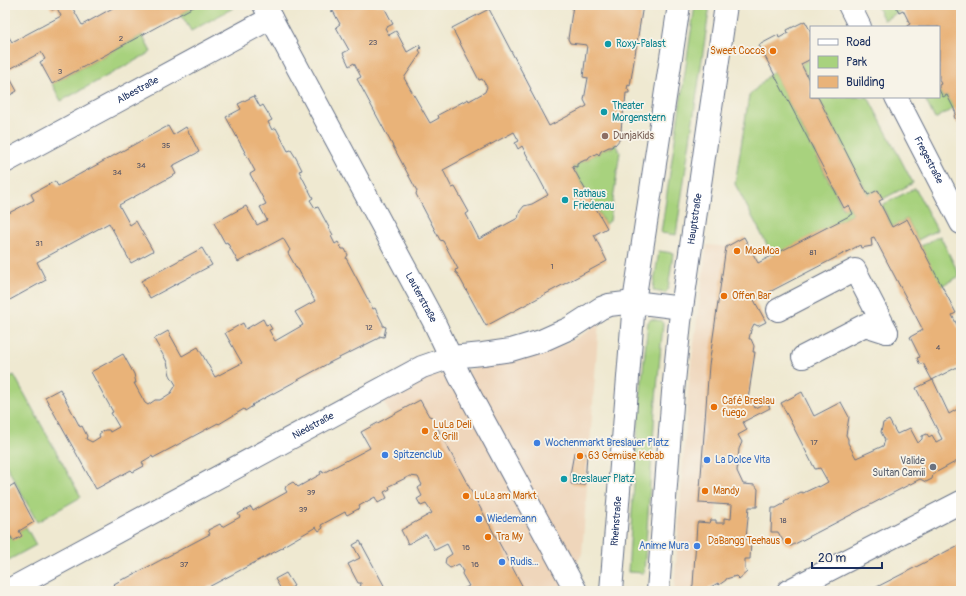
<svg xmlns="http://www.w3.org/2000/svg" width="966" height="596" viewBox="0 0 966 596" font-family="Pangolin,sans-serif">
  <rect width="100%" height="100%" fill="#f7f3e8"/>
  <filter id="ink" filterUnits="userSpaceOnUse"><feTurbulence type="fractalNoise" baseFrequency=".025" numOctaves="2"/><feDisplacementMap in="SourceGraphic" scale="8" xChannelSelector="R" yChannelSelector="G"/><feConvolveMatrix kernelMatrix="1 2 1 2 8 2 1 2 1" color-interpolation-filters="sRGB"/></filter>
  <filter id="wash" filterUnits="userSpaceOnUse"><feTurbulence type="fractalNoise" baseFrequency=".012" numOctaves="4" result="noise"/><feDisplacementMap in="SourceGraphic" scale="16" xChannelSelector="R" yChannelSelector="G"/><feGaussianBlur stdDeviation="0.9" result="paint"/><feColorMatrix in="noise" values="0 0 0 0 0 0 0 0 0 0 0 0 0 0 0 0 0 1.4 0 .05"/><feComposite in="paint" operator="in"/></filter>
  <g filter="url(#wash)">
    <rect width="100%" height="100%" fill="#efe9d1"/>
    <!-- built -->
    <g fill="#efd6bb">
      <path d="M707,245L742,248L708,591H674L689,381Z"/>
      <path d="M599,321L582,554L562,588L564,591H492L383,401L432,376L505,363L538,355L573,340L587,332Z"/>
    </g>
    <!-- green -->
    <g fill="#a8d27e" stroke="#62806e">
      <path d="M197,5H231L233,8L191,31L181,14Z"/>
      <path d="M695,5H710L676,235L661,233Z"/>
      <path d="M876,5H895L899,12L884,20Z"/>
      <path d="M142,35L151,52L61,101L52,84Z"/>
      <path d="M811,59V84L801,64Z"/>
      <path d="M773,71L843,208L849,205L853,214L773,256L735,184L749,96Z"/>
      <path d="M939,90L943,97L947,95L954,108L935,119L924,97H939Z"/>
      <path d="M818,97H868L913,183L883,199L878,190L868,195Z"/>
      <path d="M615,144L620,152L610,221L605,224L572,166L577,167V164L585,160H588L589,158L597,153L599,155L601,151L609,147L612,148Z"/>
      <path d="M915,188L937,230L918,240L907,219L892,227L882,205Z"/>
      <path d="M940,236L960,276L941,286L921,246Z"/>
      <path d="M659,251L673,253L668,290L665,293L654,291L653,289Z"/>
      <path d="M651,319L662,321L663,324L655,410L644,573L628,572L639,409L648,322Z"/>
      <path d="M14,375L81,497L37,522L5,463V380Z"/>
      <path d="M26,527L36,545L5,562V538L10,535L13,541L19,531Z"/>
    </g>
    <g id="blocks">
      <!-- building -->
      <g fill="#e9b379" fill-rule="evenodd">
        <path d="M49,5H71L82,25L118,5H197L52,84L40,62L45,59L41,52L36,55L6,71L17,91L5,98V39L9,37L12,42L61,16L57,8L52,10Z"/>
        <path d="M328,5H383L393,24L385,28L389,35L396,31L407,52L419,45L421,48L419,50L421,53L404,78L430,123L439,118L438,115L468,99L469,101L485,92L487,87L482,79L479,80L452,28L489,9L531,89L530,90L549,126L587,106L584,100L588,78L583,77L587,45L570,43L568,39L573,5H643L630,86L628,85L627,89L629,91V93H626L625,104L627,105L624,107L623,116L625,118V120L622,121L621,130L623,132V134L620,135V137L621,138L615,145V144L613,145L612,147H609L601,151L599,155L597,153L589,158L588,160H585L577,164V167L572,166L607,228L594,235L607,261L486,326L457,273H456L455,270L458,269L443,241L440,240L416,194L417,191L357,79L361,77L354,63L349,66L343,53L349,50L336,27L340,24L333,11L332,12ZM514,132L519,141L515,143L518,149L522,146L548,195L532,204L524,206L520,211L518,218L479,239L466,214L469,212L455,187L452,188L443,170Z"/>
        <path d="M895,5L957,6L961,5V124L957,123L954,116L956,113L947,95L943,97L939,90V85L941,84L939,80V27H908L907,26L910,24L903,10L899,12Z"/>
        <path d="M805,21L811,32V59L801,64L811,84V97H818L868,195L878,190L883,199L879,201L892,227L907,219L956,313L952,315L958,327L960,329H961V365L932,380L923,363L920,365L917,358L920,357L910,337L923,330L874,237L871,238L872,246L861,248L860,245L754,300L766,322L758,326L754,324L751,330L749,339H751L754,346L753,352H755L748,400L750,404L753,403L755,408L767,402L770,408L743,422L747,430L738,435L742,442L739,449L737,471L743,484L755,485L758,489L757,507H749L746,539L751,540L750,559H745V569L747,572L739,579L736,576L726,579V580L719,585L718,583L704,591H698L692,587L693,585L697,524L698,522L710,523L711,520H716V523H724V518L731,519L732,505L699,503L709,365L726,247L744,237L758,263L853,214L849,205L844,208L759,45L778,35L779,38L788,33L787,30Z"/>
        <path d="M254,96L260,107L263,105L272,120L268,122L272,130L276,128L288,151L291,150L296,158L302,170L299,171L313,198L310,200L315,208L318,207L333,235L331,236L335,244L338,242L342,249H345L348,255L346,258L373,309L375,308L383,324V326L386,327L384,337L379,336V338L329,363L252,405L253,406L245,411L244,409L219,424L218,423L153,458L152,456L142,462L144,466L133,472L131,470L96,489L45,397L60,389L80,427L82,426L87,436L86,439L92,442L100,437L99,435L100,433L105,430H109L110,432L119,427L111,413L113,412L91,372L123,354L134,374L136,383H134L145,403L148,405L155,400H160L171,393L176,385L170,375L167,362L154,339L168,331L182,356L198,347L215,377L242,363L225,333L243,323L246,329L263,319L266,325L269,324L272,329L269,330L275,341L303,325L295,312L315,301L298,269H297L288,253L290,250L283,238L238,262L227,242L225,243L214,223L246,206L257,225L267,220L260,207L266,204L250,174L255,171L226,117L241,109L238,104Z"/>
        <path d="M168,126L173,135L186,127L199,152L172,166L176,174L119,205L130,225L136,221L153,251L131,263L109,223L37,262L46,280L8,301L5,294V215L34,200L31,194L55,181L58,186Z"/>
        <path d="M202,248L212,265L150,298L141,281Z"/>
        <path d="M933,380L949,414L961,407V459L933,474L932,479L926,482L920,479L791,546L785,544L778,532H771L772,508H776L785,503L784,501L801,492L803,493L818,486L819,487L828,482L820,468L815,469L781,403L802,392L814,416L841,402L849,417L846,435L848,439V443L856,458L883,446L885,440L881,432L883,423L889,420L897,434L910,428L918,443L922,439V436L927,434L929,437L932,435L936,442L942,439L916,388Z"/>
        <path d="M420,400L429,416L432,417L439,431L525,591H459L469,586L462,574L463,570L459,564L450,568L445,564L446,558L452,554L447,544L435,550L426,534L408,544L401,530L432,513L426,504L421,506L417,499L422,496L418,488L422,485L418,477L410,476L389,486L390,489L384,492L387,498L378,503L375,497L359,506L360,508L347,515L345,512L321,525L323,528L319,531L316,527L283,546L284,547L201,591H101L104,589L105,591L115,585L114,584L125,578V579L210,534L208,530L220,524L222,527L240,517L238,514L251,507L253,511L287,492L285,489L286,486L293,482L298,487L321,474L320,472L322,471L323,473L370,448L361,432Z"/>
        <path d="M574,453L587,454L585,485L571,484L572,475H570Z"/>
        <path d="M14,484L34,522L19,531L22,536L13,541L10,535L5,538V486L6,489Z"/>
        <path d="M360,541L367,554L387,591H360L361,583H358L348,564L360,558L353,545Z"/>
        <path d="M961,544V591H869L955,547Z"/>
        <path d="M286,573L294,586L286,591H282L275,579Z"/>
      </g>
    </g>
  </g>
  <g filter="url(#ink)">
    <use href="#blocks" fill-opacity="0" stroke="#657086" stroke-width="1"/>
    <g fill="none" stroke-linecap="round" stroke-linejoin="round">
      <defs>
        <g id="minor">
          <path id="s1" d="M264,5L433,320L460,377L576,591"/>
          <path d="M849,5L860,27"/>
          <path id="s2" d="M896,97L961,223"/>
          <path id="s3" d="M5,162L271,18"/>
          <path d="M778,310L855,270L887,332"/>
          <path d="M803,357L865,325L887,332"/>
          <path id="s4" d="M7,591L422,367L451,357L483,354L511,350L541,341L570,328L601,308L609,305L634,302L682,308"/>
          <path id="s5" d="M611,591L634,302L679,5"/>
          <path id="s6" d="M658,591L673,392L680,322L726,5"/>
          <path d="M788,591L961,502"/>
        </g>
      </defs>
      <!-- minor casing -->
      <use href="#minor" stroke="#657086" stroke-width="24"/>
      <!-- minor -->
      <use href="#minor" stroke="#fff" stroke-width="22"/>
    </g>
  </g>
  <!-- markers -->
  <g fill="#0f9aa8" stroke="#f7f3e8" stroke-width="1.5">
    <circle cx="608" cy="44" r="4"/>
    <circle cx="604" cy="112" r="4"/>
    <circle cx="565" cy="200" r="4"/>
    <circle cx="564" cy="479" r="4"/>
  </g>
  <g fill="#e8710a" stroke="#f7f3e8" stroke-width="1.5">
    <circle cx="773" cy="51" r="4"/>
    <circle cx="737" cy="251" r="4"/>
    <circle cx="724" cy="296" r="4"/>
    <circle cx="714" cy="407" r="4"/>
    <circle cx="425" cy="431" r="4"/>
    <circle cx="580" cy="456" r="4"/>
    <circle cx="705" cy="491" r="4"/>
    <circle cx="466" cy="496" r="4"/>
    <circle cx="488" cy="537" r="4"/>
    <circle cx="788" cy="541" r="4"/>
  </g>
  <circle fill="#8d6e63" stroke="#f7f3e8" stroke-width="1.5" cx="605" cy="136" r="4"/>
  <g fill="#3f7fe0" stroke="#f7f3e8" stroke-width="1.5">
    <circle cx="537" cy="443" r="4"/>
    <circle cx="385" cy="455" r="4"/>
    <circle cx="707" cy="460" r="4"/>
    <circle cx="479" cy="519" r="4"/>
    <circle cx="697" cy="546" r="4"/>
    <circle cx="502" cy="562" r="4"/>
  </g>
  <circle fill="#6b7280" stroke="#f7f3e8" stroke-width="1.5" cx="933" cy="467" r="4"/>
  <g text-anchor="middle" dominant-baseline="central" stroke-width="3.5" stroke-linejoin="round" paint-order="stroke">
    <!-- number labels -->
    <g font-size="8" fill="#4e5065">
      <text x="121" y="38">2</text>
      <text x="373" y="42">23</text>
      <text x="60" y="71">3</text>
      <text x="166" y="145">35</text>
      <text x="141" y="165">34</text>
      <text x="117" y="172">34</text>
      <text x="39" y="243">31</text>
      <text x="813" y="252">81</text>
      <text x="552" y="266">1</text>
      <text x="369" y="327">12</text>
      <text x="938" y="347">4</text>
      <text x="814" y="442">17</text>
      <text x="311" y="492">39</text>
      <text x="303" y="509">39</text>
      <text x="783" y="520">18</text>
      <text x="466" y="547">16</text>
      <text x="184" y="564">37</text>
      <text x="475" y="564">16</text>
    </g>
    <!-- culture labels -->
    <g font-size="10" fill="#0d838f" stroke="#f7f3e8" text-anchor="start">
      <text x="616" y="44">Roxy-Palast</text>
      <text x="612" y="106">Theater<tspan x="612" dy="12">Morgenstern</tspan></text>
      <text x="573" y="194">Rathaus<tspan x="573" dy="12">Friedenau</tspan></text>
      <text x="572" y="479">Breslauer Platz</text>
    </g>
    <!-- food labels -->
    <g font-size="10" fill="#c56008" stroke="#f7f3e8" text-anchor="start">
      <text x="765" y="51" text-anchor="end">Sweet Cocos</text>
      <text x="745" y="251">MoaMoa</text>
      <text x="732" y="296">Offen Bar</text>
      <text x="722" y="401">Café Breslau<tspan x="722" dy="12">fuego</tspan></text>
      <text x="433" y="425">LuLa Deli<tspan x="433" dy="12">&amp; Grill</tspan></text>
      <text x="588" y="456">63 Gemüse Kebab</text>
      <text x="713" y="491">Mandy</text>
      <text x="474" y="496">LuLa am Markt</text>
      <text x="496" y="537">Tra My</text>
      <text x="780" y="541" text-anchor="end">DaBangg Teehaus</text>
    </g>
    <!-- street labels -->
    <g font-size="10" fill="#1b2f5e" stroke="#f7f3e8">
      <text stroke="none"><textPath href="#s3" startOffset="151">Albestraße</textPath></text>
      <text stroke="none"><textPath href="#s2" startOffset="71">Fregestraße</textPath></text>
      <text stroke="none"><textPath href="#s6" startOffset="374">Hauptstraße</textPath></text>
      <text stroke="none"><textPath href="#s1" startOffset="332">Lauterstraße</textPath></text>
      <text stroke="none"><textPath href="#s4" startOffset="348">Niedstraße</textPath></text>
      <text stroke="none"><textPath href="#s5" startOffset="70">Rheinstraße</textPath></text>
    </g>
    <!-- education labels -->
    <g font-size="10" fill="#785e54" stroke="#f7f3e8" text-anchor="start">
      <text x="613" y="136">DunjaKids</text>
    </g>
    <!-- shop labels -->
    <g font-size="10" fill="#366cbe" stroke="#f7f3e8" text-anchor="start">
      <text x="545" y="443">Wochenmarkt Breslauer Platz</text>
      <text x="393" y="455">Spitzenclub</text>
      <text x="715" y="460">La Dolce Vita</text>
      <text x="487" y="519">Wiedemann</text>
      <text x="689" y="546" text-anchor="end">Anime Mura</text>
      <text x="510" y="562">Rudis...</text>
    </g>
    <!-- worship labels -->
    <g font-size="10" fill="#5b616d" stroke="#f7f3e8" text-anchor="end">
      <text x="925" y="461">Valide<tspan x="925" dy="12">Sultan Camii</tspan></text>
    </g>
  </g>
  <!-- margin -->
  <rect width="966" height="596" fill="none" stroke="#f7f3e8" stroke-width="20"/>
  <!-- legend -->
  <rect x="810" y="26" width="130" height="72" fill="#f7f3e8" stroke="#9fa5b1"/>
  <rect x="818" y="39" width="20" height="6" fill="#ffffff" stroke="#9fa5b1"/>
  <text x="846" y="46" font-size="12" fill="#1b2f5e">Road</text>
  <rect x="818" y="56" width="20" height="12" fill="#a8d27e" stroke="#9fa5b1"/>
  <text x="846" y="66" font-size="12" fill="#1b2f5e">Park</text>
  <rect x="818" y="76" width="20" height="12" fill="#e9b379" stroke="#9fa5b1"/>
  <text x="846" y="86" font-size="12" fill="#1b2f5e">Building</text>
  <!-- scale -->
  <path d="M812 562v6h70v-6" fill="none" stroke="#1b2f5e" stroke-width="2"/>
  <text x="818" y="562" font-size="12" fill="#1b2f5e" stroke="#f7f3e8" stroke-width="3" paint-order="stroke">20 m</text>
</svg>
